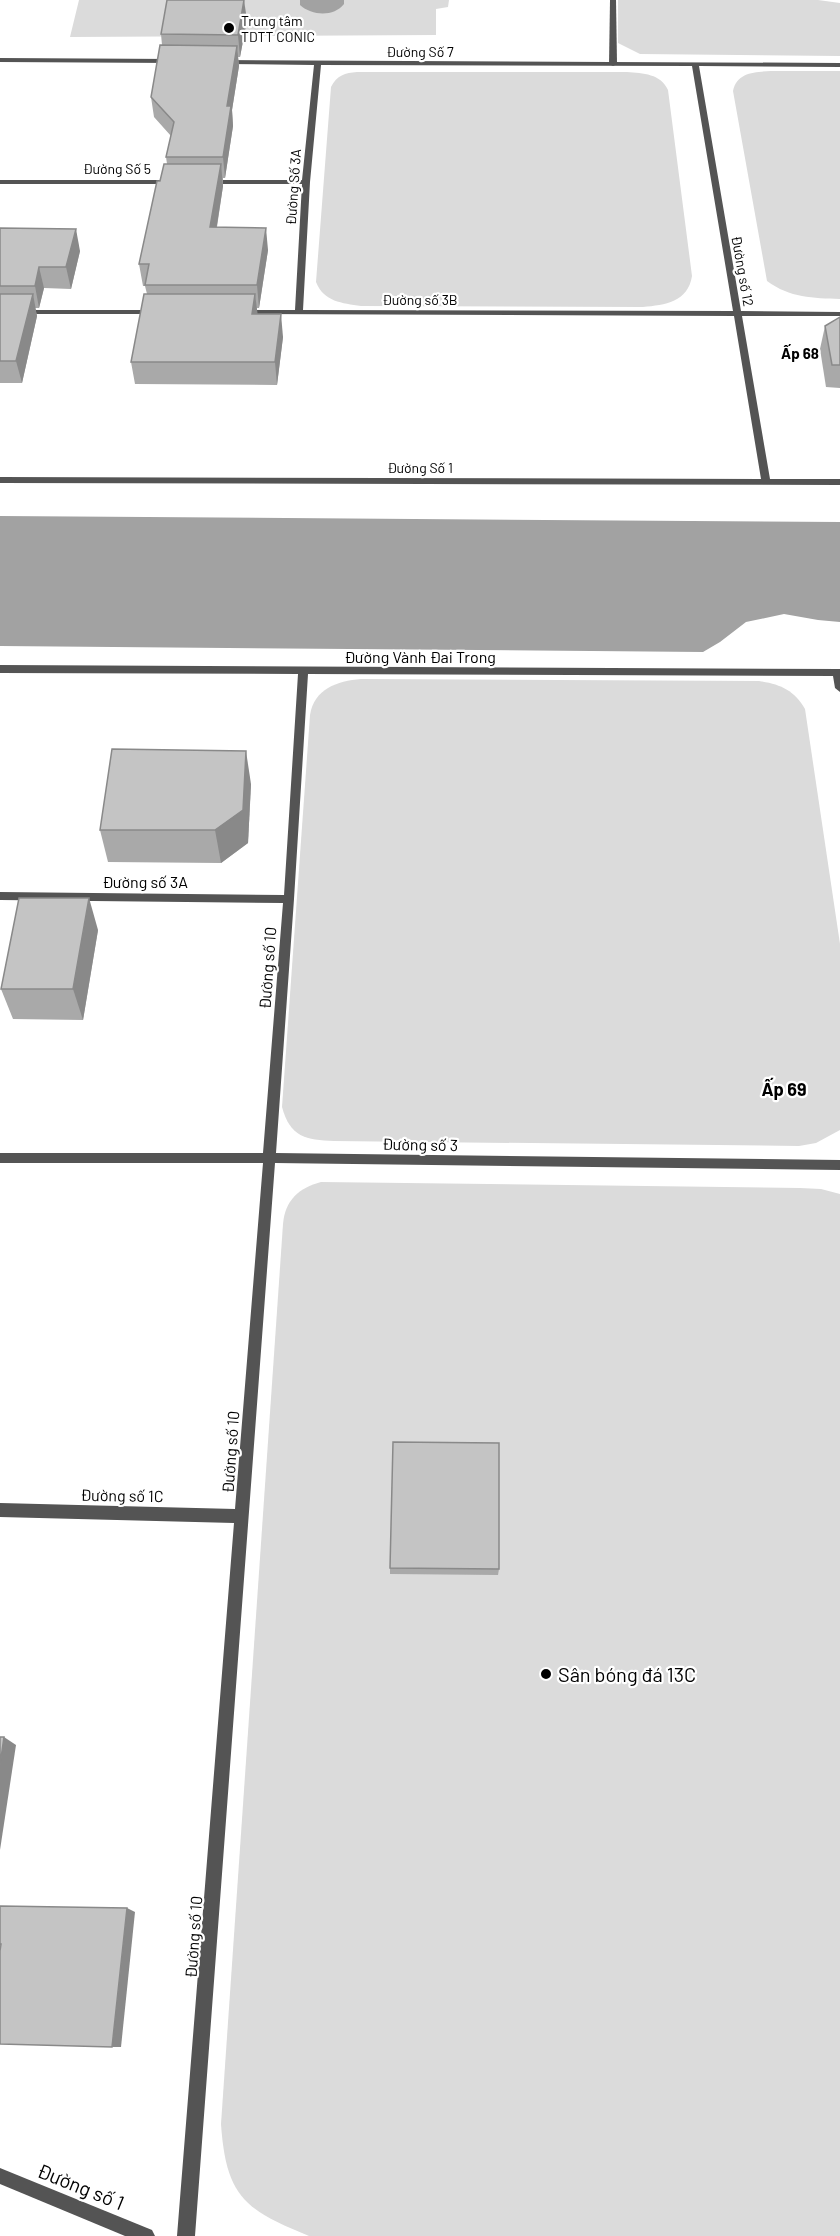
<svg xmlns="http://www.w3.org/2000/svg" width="840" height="2236" viewBox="0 0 840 2236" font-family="Barlow,sans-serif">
  <rect width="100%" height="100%" fill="#fff"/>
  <!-- green -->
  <g fill="#dbdbdb">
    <path d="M79,0H449L448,7L436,9V35L70,37Z"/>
    <path d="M618,0H818L840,3V56L640,54L618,43Z"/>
    <path d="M771,71H840V299C813,298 790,298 767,281L733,91C737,72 755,72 771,71Z"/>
    <path d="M357,72H627C643,73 661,74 668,90L692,276C688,302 665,305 643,307L361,306C342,303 324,302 316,282L331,87C337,75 345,73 357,72Z"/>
    <path d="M361,679L759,681C780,684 794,690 805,709L840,944V1130L816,1143L799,1146L334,1141C306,1140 290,1137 282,1107L310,715C314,689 337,681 361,679Z"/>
    <path d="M321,1182L800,1188L821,1189L840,1194V2236H309C245,2210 226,2197 221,2124L283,1224C285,1200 299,1188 321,1182Z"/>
  </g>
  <!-- water -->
  <g fill="#a2a2a2">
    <path d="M344,0V4C334,17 312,16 300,5V0Z"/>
    <path d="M0,516L840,522V622L818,620L784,614L746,622L720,642L703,652L0,646Z"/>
  </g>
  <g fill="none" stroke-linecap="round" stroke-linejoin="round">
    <!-- lane -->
    <path fill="#545454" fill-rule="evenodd" d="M610,0H616L617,64L613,66L609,64Z"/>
    <!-- street -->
    <g fill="#545454" fill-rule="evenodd">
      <path d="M0,58L173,59L177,61L173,63L0,62Z"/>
      <path d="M220,60L840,63V67L699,66L741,311L840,312V316H742L770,479H840V485L0,483V477L761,479L734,316L238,314V310H295L302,184H208L204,182L208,180H302L314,65L223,64H220ZM321,65L692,66L733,311L303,310L310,182Z"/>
      <path d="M0,180H173L177,182L173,184H0Z"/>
      <path d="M0,310H155L159,312L155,314H0Z"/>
      <path d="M0,665L840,669V692L835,688L833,676L308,674L294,899L276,1153L840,1160V1170L275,1163L195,2236H177L234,1523L0,1517V1503L235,1509L263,1163H0V1153H263L283,903L0,900V892L284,895L298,674L0,673Z"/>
      <path d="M0,2168L152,2230L155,2236H125L0,2184Z"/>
    </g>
  </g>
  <!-- wall -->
  <g fill="#a9a9a9">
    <path d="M247,20L240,57H238L239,66L232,110L233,126L225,178H223V186L217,227L268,250L259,308H257V314L283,337L277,385L135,384L131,362L147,294L145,286H143L139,264L160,181L167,164L166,157L171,136L154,117L151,97L162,45L161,34Z"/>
    <path d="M0,228L80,251L71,289L44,288L39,308H35L37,316L22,383H0V385Z"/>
    <path d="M840,317V388L826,387L820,349L825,326Z"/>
    <path d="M251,784L248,843L221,863L108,862L100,830Z"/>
    <path d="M98,930L83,1020L13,1019L1,989Z"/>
    <path d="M390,1568L499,1569L498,1575L390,1574Z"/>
  </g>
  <!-- shaded-wall -->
  <g fill="#898989">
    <path d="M244,0L247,20L240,57L238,35Z"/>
    <path d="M237,46L239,66L232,110L233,126L225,178L223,157L227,106Z"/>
    <path d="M221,164L223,186L213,250L210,227Z"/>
    <path d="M266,228L268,250L259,308L257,285Z"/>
    <path d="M76,229L80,251L71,289L66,267Z"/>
    <path d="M39,267L44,288L39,308L35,286Z"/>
    <path d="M33,294L37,316L22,383L16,361Z"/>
    <path d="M255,294L258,317L252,314Z"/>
    <path d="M281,314L283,337L277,385L275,362Z"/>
    <path d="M246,751L251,784L248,843L221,863L215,830Z"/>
    <path d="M89,898L98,930L83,1020L73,989Z"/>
    <path d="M4,1737L16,1745L0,1850V1765Z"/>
    <path d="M127,1908L135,1912L121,2047H112Z"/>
  </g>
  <!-- building -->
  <g fill="#c4c4c4" stroke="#898989" stroke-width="1.5">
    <path d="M167,0H244L238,35L161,34Z"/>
    <path d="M160,45L237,46L227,106H231L223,157H166L174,122L151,97Z"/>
    <path d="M164,164H221L210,227L266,228L257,285H145L149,264H139L157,181H160Z"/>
    <path d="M0,228L76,229L66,267H39L35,286H0Z"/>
    <path d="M0,294H33L16,361H0Z"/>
    <path d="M144,294H255L252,314H281L275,362H131Z"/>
    <path d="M840,317V365H832L825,326Z"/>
    <path d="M112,749L246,751L243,810L215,830H100Z"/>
    <path d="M19,898H89L73,989H1Z"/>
    <path d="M393,1442L499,1443V1569L390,1568Z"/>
    <path d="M0,1737H4L0,1765Z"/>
    <path d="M0,1906L127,1908L112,2047L0,2044V1951L1,1944H0Z"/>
  </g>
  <!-- markers -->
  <g fill="#000" stroke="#fff" stroke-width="2">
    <circle cx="229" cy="28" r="6"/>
    <circle cx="546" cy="1674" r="6"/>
  </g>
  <g text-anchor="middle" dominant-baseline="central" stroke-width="4.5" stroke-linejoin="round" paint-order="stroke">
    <!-- far-poi labels -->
    <g font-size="14" fill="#000" stroke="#fff" text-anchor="start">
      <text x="241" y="20">Trung tâm<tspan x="241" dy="16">TDTT CONIC</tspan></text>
    </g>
    <!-- far-street labels -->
    <g font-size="14" fill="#000" stroke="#fff">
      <text x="420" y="51">Đường Số 7</text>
      <text x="117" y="168">Đường Số 5</text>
      <text transform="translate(293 187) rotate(-86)">Đường Số 3A</text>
      <text transform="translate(743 271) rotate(80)">Đường số 12</text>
      <text x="420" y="299">Đường số 3B</text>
      <text x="420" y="467">Đường Số 1</text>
    </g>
    <!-- far-neighbourhood labels -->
    <g font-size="15" font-weight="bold" fill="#000" stroke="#fff">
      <text x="800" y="353">Ấp 68</text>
    </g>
    <!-- street labels -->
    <g font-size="16" fill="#000" stroke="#fff">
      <text x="420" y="656">Đường Vành Đai Trong</text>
      <text x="145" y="881">Đường số 3A</text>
      <text transform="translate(267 968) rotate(-86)">Đường số 10</text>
      <text transform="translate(420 1144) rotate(1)">Đường số 3</text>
      <text transform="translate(230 1452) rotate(-86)">Đường số 10</text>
      <text transform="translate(122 1495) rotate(1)">Đường số 1C</text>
      <text transform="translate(193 1937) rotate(-86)">Đường số 10</text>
    </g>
    <!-- neighbourhood labels -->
    <g font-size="18" font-weight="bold" fill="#000" stroke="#fff">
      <text x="784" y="1089">Ấp 69</text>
    </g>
    <!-- near-poi labels -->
    <g font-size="20" fill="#000" stroke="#fff" text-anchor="start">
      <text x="558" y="1674">Sân bóng đá 13C</text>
    </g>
    <!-- near-street labels -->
    <g font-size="20" fill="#000" stroke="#fff">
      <text transform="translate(81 2186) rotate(22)">Đường số 1</text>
    </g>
  </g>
</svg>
